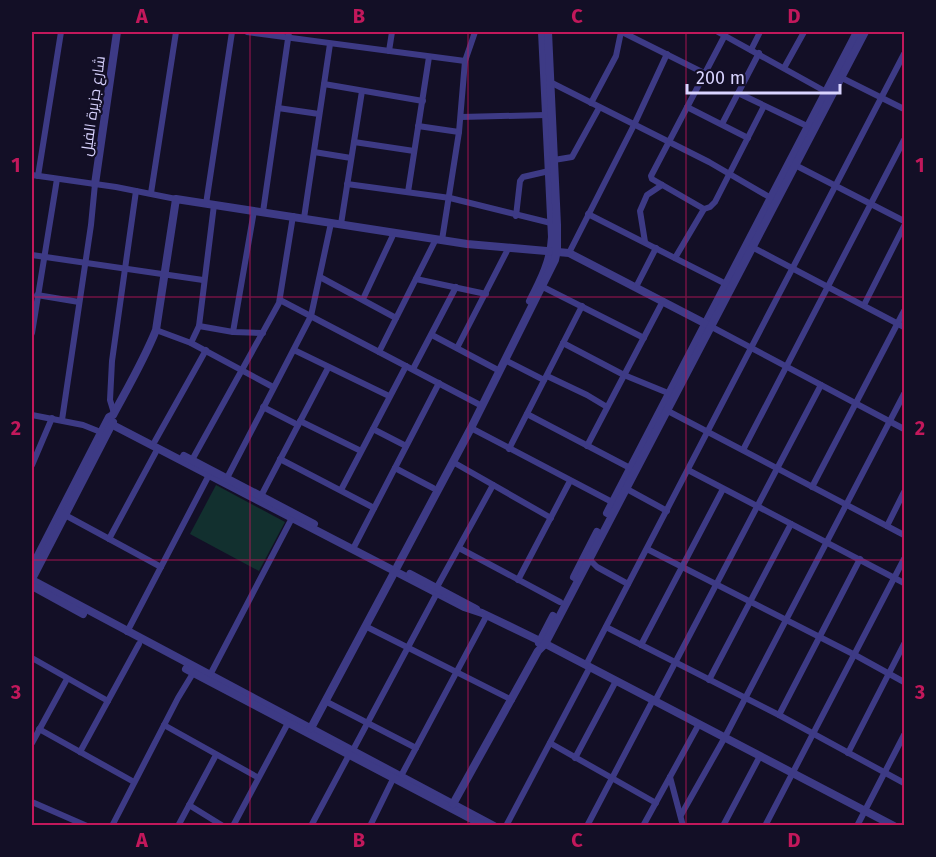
<svg xmlns="http://www.w3.org/2000/svg" width="936" height="857" viewBox="0 0 936 857" font-family="'Fira Sans',Cairo,sans-serif">
  <rect width="100%" height="100%" fill="#130f26"/>
  <!-- green -->
  <path fill="#12302f" d="M216,485L285,522L259,571L190,534Z"/>
  <g fill="none" stroke-linecap="round" stroke-linejoin="round">
    <!-- minor -->
    <g stroke="#3d3a85" stroke-width="6">
      <path d="M247,32L465,61"/>
      <path d="M622,32L704,73"/>
      <path d="M718,32L830,94"/>
      <path d="M751,50L760,32"/>
      <path d="M389,51L392,32"/>
      <path d="M784,68L804,32"/>
      <path d="M838,76L904,109"/>
      <path d="M550,82L709,162L771,198"/>
      <path d="M324,84L423,101"/>
      <path d="M738,93L807,126"/>
      <path d="M591,103L616,56L621,32"/>
      <path d="M687,107L748,138"/>
      <path d="M278,108L319,114"/>
      <path d="M461,117L546,115"/>
      <path d="M722,124L759,53"/>
      <path d="M418,126L459,132"/>
      <path d="M354,142L414,151"/>
      <path d="M314,152L351,158"/>
      <path d="M554,160L572,157L599,108"/>
      <path d="M795,165L904,221"/>
      <path d="M32,175L116,187L176,199"/>
      <path d="M38,176L61,32"/>
      <path d="M347,184L450,198L555,224"/>
      <path d="M408,192L429,57"/>
      <path d="M151,193L176,32"/>
      <path d="M206,204L232,32"/>
      <path d="M704,209L652,179L651,176L725,35"/>
      <path d="M263,212L289,32"/>
      <path d="M588,214L726,284"/>
      <path d="M516,216L520,181L523,177L549,171"/>
      <path d="M304,218L330,44"/>
      <path d="M341,224L362,91"/>
      <path d="M442,240L459,132L465,61L475,32"/>
      <path d="M645,242L640,211L647,195L662,185"/>
      <path d="M752,247L904,327"/>
      <path d="M569,253L634,125L667,54"/>
      <path d="M32,255L203,280"/>
      <path d="M675,258L704,209L710,207L715,202L764,106"/>
      <path d="M320,277L396,318"/>
      <path d="M416,279L486,294"/>
      <path d="M543,287L644,338"/>
      <path d="M636,287L656,248"/>
      <path d="M37,295L79,302"/>
      <path d="M363,299L394,233"/>
      <path d="M280,300L482,406"/>
      <path d="M864,305L904,226"/>
      <path d="M199,326L233,332L263,333"/>
      <path d="M710,326L904,429"/>
      <path d="M156,330L191,343L273,387"/>
      <path d="M233,332L254,211"/>
      <path d="M32,333L57,179"/>
      <path d="M432,335L496,369"/>
      <path d="M191,343L199,326L214,205"/>
      <path d="M563,343L624,375L668,393"/>
      <path d="M457,348L508,249"/>
      <path d="M294,350L389,396"/>
      <path d="M379,352L436,239"/>
      <path d="M505,360L544,380"/>
      <path d="M413,369L456,287"/>
      <path d="M547,376L587,395L607,407"/>
      <path d="M263,407L298,425"/>
      <path d="M666,410L904,535"/>
      <path d="M114,413L110,400L112,361L136,191"/>
      <path d="M527,414L630,468"/>
      <path d="M32,415L83,425L103,433"/>
      <path d="M62,420L91,225L95,184"/>
      <path d="M300,421L361,451"/>
      <path d="M471,428L612,502"/>
      <path d="M373,429L406,446"/>
      <path d="M155,441L206,350"/>
      <path d="M587,446L663,301"/>
      <path d="M509,449L582,306"/>
      <path d="M743,450L904,140"/>
      <path d="M280,459L374,508"/>
      <path d="M192,460L279,303L293,216"/>
      <path d="M453,462L551,518"/>
      <path d="M32,465L52,418"/>
      <path d="M395,468L433,488"/>
      <path d="M688,470L904,583"/>
      <path d="M227,478L311,316L331,223"/>
      <path d="M812,487L904,311"/>
      <path d="M625,488L667,511"/>
      <path d="M341,490L406,366"/>
      <path d="M261,496L328,368"/>
      <path d="M65,515L161,567"/>
      <path d="M887,526L904,492"/>
      <path d="M109,539L158,448"/>
      <path d="M355,545L439,383"/>
      <path d="M459,548L560,602"/>
      <path d="M647,549L855,655L904,682"/>
      <path d="M589,559L597,567L628,584"/>
      <path d="M518,580L570,481"/>
      <path d="M437,587L493,485"/>
      <path d="M365,626L512,700"/>
      <path d="M606,627L779,715L904,783"/>
      <path d="M127,632L209,475"/>
      <path d="M641,645L723,489"/>
      <path d="M32,658L108,701"/>
      <path d="M586,665L904,54"/>
      <path d="M210,675L292,518"/>
      <path d="M709,680L791,524"/>
      <path d="M325,701L416,748"/>
      <path d="M655,701L821,385"/>
      <path d="M779,715L860,559"/>
      <path d="M164,725L257,777"/>
      <path d="M39,729L134,782"/>
      <path d="M32,743L67,679"/>
      <path d="M550,743L656,803"/>
      <path d="M353,750L437,593"/>
      <path d="M80,752L139,644"/>
      <path d="M848,753L904,644"/>
      <path d="M575,758L616,681"/>
      <path d="M401,776L487,615"/>
      <path d="M670,777L683,826"/>
      <path d="M32,802L87,826"/>
      <path d="M189,805L223,826"/>
      <path d="M681,815L725,737L904,394"/>
      <path d="M112,826L178,698L195,670"/>
      <path d="M178,826L216,755"/>
      <path d="M233,826L288,723"/>
      <path d="M311,826L349,755"/>
      <path d="M370,826L393,779"/>
      <path d="M506,826L590,667"/>
      <path d="M587,826L653,700"/>
      <path d="M643,826L699,724"/>
      <path d="M723,826L760,756"/>
      <path d="M765,826L904,559"/>
      <path d="M857,826L904,735"/>
    </g>
    <!-- tertiary -->
    <g stroke="#3d3a85" stroke-width="8">
      <path d="M95,184L117,32"/>
      <path d="M530,301C541,280 551,260 552,237L542,32"/>
      <path d="M107,422L464,607L482,613L540,641L894,826"/>
      <path d="M184,456L314,524"/>
      <path d="M607,513L857,32"/>
      <path d="M32,567L109,417L113,415C128,387 144,360 156,330L176,199L467,244L569,253L710,326"/>
      <path d="M397,567L471,428L555,260L557,250V225L548,32"/>
      <path d="M410,574L476,609"/>
      <path d="M574,577L597,532"/>
      <path d="M32,579L113,422"/>
      <path d="M32,580L494,826"/>
      <path d="M32,586L83,614"/>
      <path d="M539,643L553,616"/>
      <path d="M186,669L481,824"/>
      <path d="M311,728L395,571"/>
      <path d="M453,804L538,651L545,644L865,32"/>
    </g>
  </g>
  <!-- grid -->
  <path fill="none" stroke="#c2185b" stroke-width="1.5" stroke-opacity="0.55" d="M250,32V826M468,32V826M686,32V826M32,297H904M32,560H904"/>
  <g text-anchor="middle" dominant-baseline="central" stroke-width="4.5" stroke-linejoin="round" paint-order="stroke">
    <!-- street labels -->
    <g font-size="15" fill="#d9d4ff" stroke="#130f26">
      <text transform="translate(93 106) rotate(-82)">شارع جزيرة الفيل</text>
    </g>
  </g>
  <!-- border -->
  <rect width="936" height="857" fill="none" stroke="#130f26" stroke-width="66"/>
  <!-- scale -->
  <path d="M687 84v9h153v-9" fill="none" stroke="#d9d4ff" stroke-width="3"/>
  <text x="696" y="84" font-size="18" fill="#d9d4ff" stroke="#130f26" stroke-width="4.5" paint-order="stroke">200 m</text>
  <rect x="33" y="33" width="870" height="791" fill="none" stroke="#c2185b" stroke-width="2"/>
  <g font-size="20" text-anchor="middle" font-weight="bold" fill="#c2185b">
    <text x="142" y="23">A</text>
    <text x="359" y="23">B</text>
    <text x="577" y="23">C</text>
    <text x="794" y="23">D</text>
    <text x="16" y="172">1</text>
    <text x="920" y="172">1</text>
    <text x="16" y="435">2</text>
    <text x="920" y="435">2</text>
    <text x="16" y="699">3</text>
    <text x="920" y="699">3</text>
    <text x="142" y="847">A</text>
    <text x="359" y="847">B</text>
    <text x="577" y="847">C</text>
    <text x="794" y="847">D</text>
  </g>
</svg>
